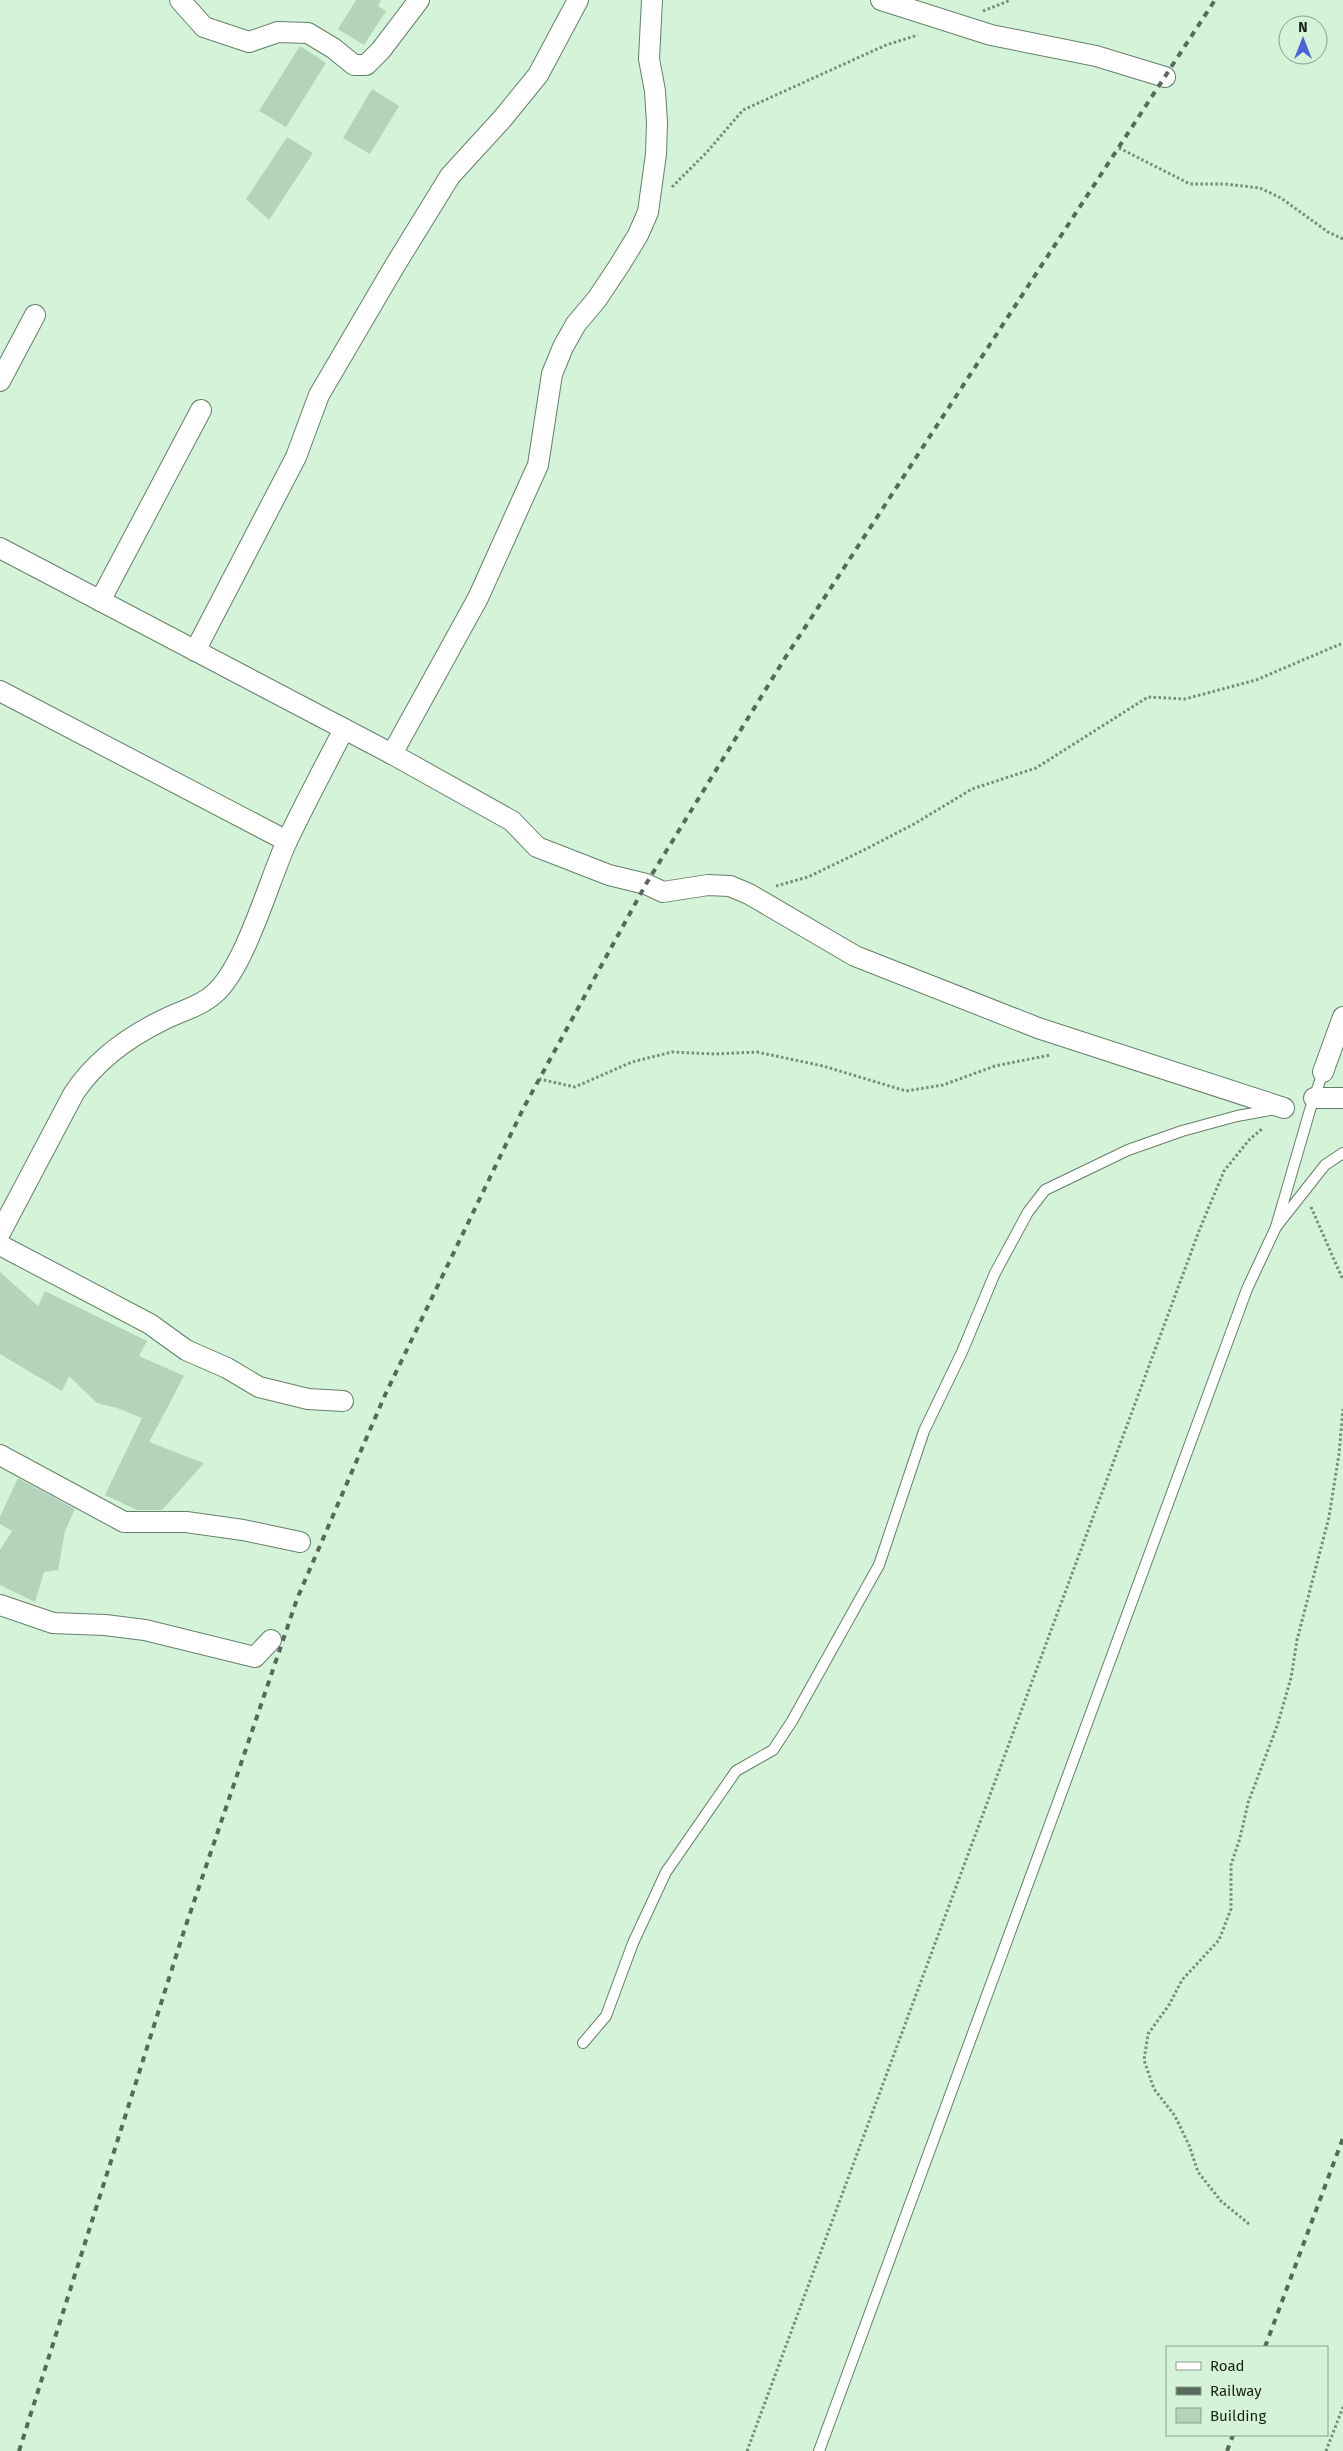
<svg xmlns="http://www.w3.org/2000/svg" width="1343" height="2451" viewBox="0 0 1343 2451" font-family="'Fira Sans',sans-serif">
  <rect width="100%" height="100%" fill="#d5f3d9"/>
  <!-- building -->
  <g fill="#b5d3ba">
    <path d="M356,0H381L378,6L386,11L364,45L338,29Z"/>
    <path d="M300,46L326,63L286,127L259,111Z"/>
    <path d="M372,89L399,106L370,154L343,138Z"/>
    <path d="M287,137L313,153L269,220L246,199Z"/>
    <path d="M0,1272L38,1306L45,1291L147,1341L139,1356L184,1376L149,1442L204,1463L162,1510H137L105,1495L142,1418L117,1408L97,1403L69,1376L62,1391L0,1354Z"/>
    <path d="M18,1478L75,1509L65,1531L58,1570L44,1572L35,1602L0,1585V1550L12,1531L0,1524V1517Z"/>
  </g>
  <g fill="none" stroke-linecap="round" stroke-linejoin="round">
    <defs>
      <g id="service">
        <path d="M1323,1072L1310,1110L1276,1227L1325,1165L1343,1153"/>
        <path d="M583,2043L606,2016L633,1943L666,1872L736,1771L773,1750L792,1721L879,1565L924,1431L962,1352L995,1273L1028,1212L1045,1190L1128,1150L1182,1131L1237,1116L1276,1109"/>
        <path d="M819,2451L1247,1289L1276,1227"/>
      </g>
      <g id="minor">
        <path d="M180,0L204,27L249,42L278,32L308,33L333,48L354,65H366L381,50L419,0"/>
        <path d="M881,0L991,35L1096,56L1165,77"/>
        <path d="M0,381L35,315"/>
        <path d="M0,548L392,754L512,821L537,847L609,875L646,884L663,892L708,885L730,886L749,894L855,956L1038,1028L1284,1108"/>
        <path d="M100,601L201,410"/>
        <path d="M195,651L296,457L319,395L394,267L450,176L503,118L538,75L578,0"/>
        <path d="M0,691L287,841"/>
        <path d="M392,754L478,598L538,465L552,374L563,347L576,324L597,299L619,266L638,235L648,212L656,154L657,123L655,91L649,59L652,0"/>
        <path d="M1323,1072L1343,1017"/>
        <path d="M1314,1098H1343"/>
        <path d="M0,1233L74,1093C96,1060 128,1037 163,1020C180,1011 200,1007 214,994C245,968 269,880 287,841C305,803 325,766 344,729"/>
        <path d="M0,1245L150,1324L186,1350L227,1368L259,1387L308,1399L343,1401"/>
        <path d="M0,1455L124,1522H186L243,1530L300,1542"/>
        <path d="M0,1605L53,1623L105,1625L145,1630L255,1657L271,1640"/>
      </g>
    </defs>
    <!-- service casing -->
    <use href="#service" stroke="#658069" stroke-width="12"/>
    <!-- minor casing -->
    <use href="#minor" stroke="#658069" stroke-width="22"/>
    <!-- path -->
    <g stroke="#788c7b" stroke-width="3" stroke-dasharray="2.5 2.5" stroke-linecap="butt">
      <path d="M983,11L1011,0"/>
      <path d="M1119,148L1190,184H1225L1260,188L1281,198L1328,232L1343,239"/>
      <path d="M672,187L707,152L743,110L886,45L918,35"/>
      <path d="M776,886L808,877L866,849L914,824L972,789L1036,768L1148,697L1185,699L1256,680L1343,643"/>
      <path d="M539,1079L575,1087L632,1062L672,1052L715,1054L757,1052L823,1066L906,1091L943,1085L995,1066L1050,1055"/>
      <path d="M1311,1207L1343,1280"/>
      <path d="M1249,2224L1221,2201L1198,2172L1189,2145L1175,2116L1154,2089L1144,2060L1148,2034L1169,2005L1182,1980L1219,1940L1231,1909V1865L1240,1838L1248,1803L1277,1726L1291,1678L1297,1640L1329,1517L1339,1454L1343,1409"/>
      <path d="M747,2451L1199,1231L1224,1171L1249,1140L1263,1128"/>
      <path d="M1326,2451L1343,2407"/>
    </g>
    <!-- service -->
    <use href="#service" stroke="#fff" stroke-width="10"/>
    <!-- minor -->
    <use href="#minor" stroke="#fff" stroke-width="20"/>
    <!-- rail -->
    <g stroke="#57695a" stroke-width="4" stroke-dasharray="6 6" stroke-linecap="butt">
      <path d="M1265,2347L1343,2138"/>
      <path d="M19,2451L184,1931L297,1599L385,1395L524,1107L646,884L785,658L1215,0"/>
      <path d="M1227,2451L1233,2435"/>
    </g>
  </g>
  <!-- legend -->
  <rect x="1166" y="2346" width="162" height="90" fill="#d5f3d9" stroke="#899f8c"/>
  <rect x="1176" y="2362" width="25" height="8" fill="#ffffff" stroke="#899f8c"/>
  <text x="1210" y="2371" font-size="15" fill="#162118">Road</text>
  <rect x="1176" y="2387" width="25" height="8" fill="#57695a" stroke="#899f8c"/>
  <text x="1210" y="2396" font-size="15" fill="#162118">Railway</text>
  <rect x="1176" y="2408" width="25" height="15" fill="#b5d3ba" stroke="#899f8c"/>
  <text x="1210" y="2421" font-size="15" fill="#162118">Building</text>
  <!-- north arrow -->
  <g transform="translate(1303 40)"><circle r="24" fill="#d5f3d9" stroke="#899f8c"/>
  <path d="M0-4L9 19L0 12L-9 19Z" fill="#4e63d8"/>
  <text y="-8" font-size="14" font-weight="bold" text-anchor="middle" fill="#162118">N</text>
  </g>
</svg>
